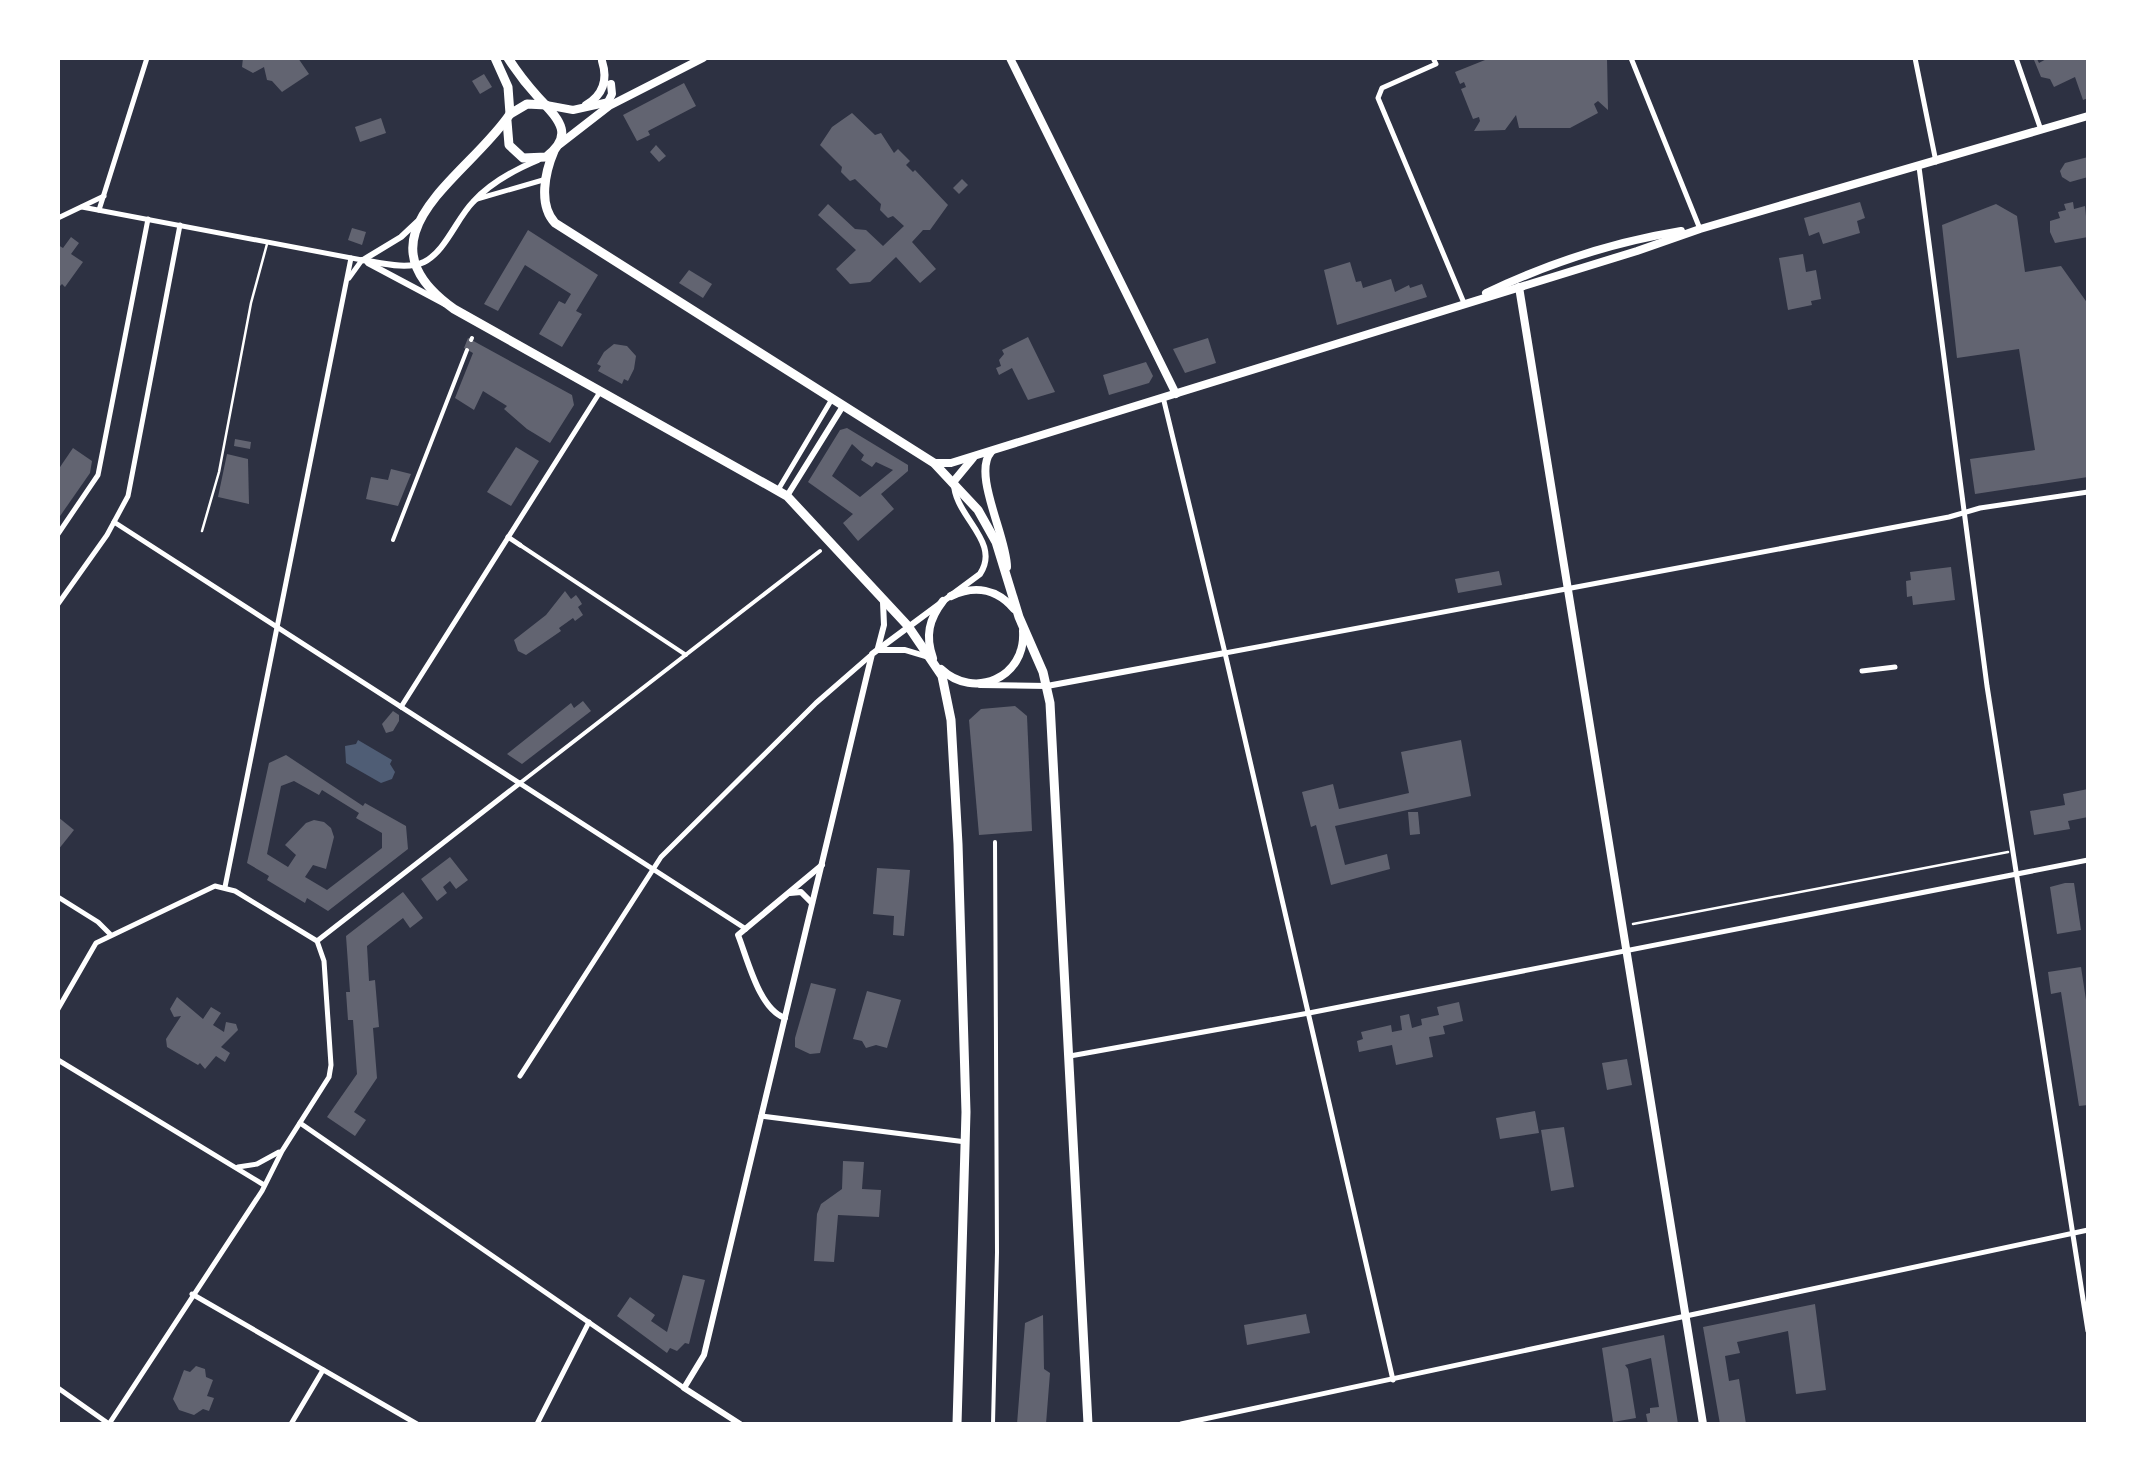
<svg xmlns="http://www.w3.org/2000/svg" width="2146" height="1482" viewBox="0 0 2146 1482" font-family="'PT Serif',serif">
  <rect width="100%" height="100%" fill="#2d3142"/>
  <!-- water -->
  <path fill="#4f5d75" d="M358,740L392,760L390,764L395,772L392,779L381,783L346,763L345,746L356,744Z"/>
  <!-- building -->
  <g fill="#626471" fill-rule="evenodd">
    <path d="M243,58H298L309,74L282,92L272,81L267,80L264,67L253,73L242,67Z"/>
    <path d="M1490,58H1607L1608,110L1598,101L1594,104L1598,113L1570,128H1519L1516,115L1505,130L1474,131L1480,121L1479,117L1473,119L1461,89L1466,87L1464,82L1460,84L1455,72Z"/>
    <path d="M2048,58H2088V98L2083,100L2075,77L2054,87L2050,79L2041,77L2034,60L2037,59L2039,63Z"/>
    <path d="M484,74L492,87L480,94L472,81Z"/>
    <path d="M684,83L696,106L648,131L650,135L637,141L623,115Z"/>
    <path d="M852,113L875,135L881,133L894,153L898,149L910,161L906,165L913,172L915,170L948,205L930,230H923L912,242L936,269L920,283L896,257L870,282L850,284L836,269L856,250L818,215L828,204L855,229L866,230L883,246L904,226L893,216L888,218L880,210L881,204L855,179L850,181L841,172L842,167L820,145L832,127Z"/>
    <path d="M381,118L386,133L360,142L355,127Z"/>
    <path d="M656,145L666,156L659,162L650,152Z"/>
    <path d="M2088,157V177L2070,182L2062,177L2060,171L2065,163Z"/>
    <path d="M962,179L968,185L959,194L953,188Z"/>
    <path d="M1860,202L1865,218L1857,221L1860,233L1823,244L1819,232L1809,236L1804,218Z"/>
    <path d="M2073,202L2074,209L2085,206L2088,237L2055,243L2050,232V221L2060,218L2058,212L2066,210L2064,204Z"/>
    <path d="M1996,204L2017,216L2025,272L2061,266L2088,304V477L1975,494L1970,459L2035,450L2019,349L1957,358L1942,225Z"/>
    <path d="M352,228L366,232L362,245L348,240Z"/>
    <path d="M528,230L598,275L576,311L582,314L562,347L539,334L559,301L565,304L571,294L525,265L498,311L484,304Z"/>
    <path d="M71,237L79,243L71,254L83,262L65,287L62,284L58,288V245L63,248Z"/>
    <path d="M1803,254L1806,272L1816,270L1821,299L1811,301L1812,305L1788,310L1779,258Z"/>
    <path d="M1350,262L1356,282L1361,281L1363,288L1391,279L1395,292L1409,285L1410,288L1422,284L1427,297L1337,325L1324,270Z"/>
    <path d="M689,270L712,284L703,298L679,283Z"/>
    <path d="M1028,337L1055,392L1028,400L1012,368L999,375L996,368L1001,366L999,360L1004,354L1002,350Z"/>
    <path d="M468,338L572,395L574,405L550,443L527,429L504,409L507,406L483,391L474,410L455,398L473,353L464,348Z"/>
    <path d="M1208,338L1216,363L1185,373L1173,349Z"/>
    <path d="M614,344L627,346L636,356L634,369L628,381L624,379L622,384L598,371L601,366L597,364L604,352Z"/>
    <path d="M1146,362L1153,376L1149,383L1109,395L1103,375Z"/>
    <path d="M847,428L908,465V471L881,494L894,509L858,541L843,523L853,514L808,482L840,430ZM852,444L864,455L861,460L872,467L876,462L893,470L860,497L832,476Z"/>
    <path d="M235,439L251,442L250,449L234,446Z"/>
    <path d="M516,447L539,461L511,506L487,492Z"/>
    <path d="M73,448L92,461L90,473L58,519V470Z"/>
    <path d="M227,454L248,459L249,504L218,497Z"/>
    <path d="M391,469L411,474L398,506L366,499L371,477L388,480Z"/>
    <path d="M1951,567L1955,600L1913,605L1912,596L1907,597L1906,581L1911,580L1910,572Z"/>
    <path d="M1499,571L1502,585L1458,593L1455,579Z"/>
    <path d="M565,591L571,599L576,595L579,599L582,604L578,607L583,615L575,621L573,618L559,628L561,631L526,655L518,651L514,640L546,615Z"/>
    <path d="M583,701L591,711L522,764L507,754L571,703L574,708Z"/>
    <path d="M1015,706L1027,716L1032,831L979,835L969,720L981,709Z"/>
    <path d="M393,711L399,715V721L393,731L386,733L382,724Z"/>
    <path d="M1461,740L1471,796L1335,826L1345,865L1387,854L1390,869L1331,885L1316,825L1311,827L1302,792L1333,784L1339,809L1409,793L1401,752Z"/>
    <path d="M286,755L363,806L365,803L406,826L408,849L328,911L307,898L305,903L267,880L269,876L247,863L269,763ZM294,781L319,795L322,790L359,813L356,818L382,833V848L327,890L305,877L313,865L326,869L334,837L331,828L324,822L314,820L306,823L285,845L296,855L288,867L267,854L281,786Z"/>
    <path d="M2088,789V817L2068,821L2070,829L2034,835L2030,811L2065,805L2063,794Z"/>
    <path d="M1408,812H1418L1420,834L1410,835Z"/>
    <path d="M58,817L74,830L58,850Z"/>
    <path d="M450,857L468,880L456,889L450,881L443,887L447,893L437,901L421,879Z"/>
    <path d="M877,868L910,870L904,936L893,935L894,916L873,914Z"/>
    <path d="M2065,883H2074L2081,930L2057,934L2050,887Z"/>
    <path d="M403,892L423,918L410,928L403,918L367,946L369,981L375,980L379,1027L373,1028L377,1078L354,1112L366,1120L355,1136L327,1117L357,1074L353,1020H348L346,992H350L346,936Z"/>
    <path d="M2081,967L2088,1013V1105L2079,1106L2061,992L2051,994L2048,972Z"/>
    <path d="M811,983L836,989L820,1053L810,1054L795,1047V1038Z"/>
    <path d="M867,991L901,1000L887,1048L876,1045L866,1048L862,1041L853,1039Z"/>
    <path d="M177,997L203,1019L211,1007L221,1013L213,1025L224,1032L226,1022L236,1024L238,1030L221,1047L230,1053L225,1062L216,1056L205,1069L200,1063L198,1065L167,1047L166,1039L181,1016L174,1017L170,1009Z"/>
    <path d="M1459,1002L1463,1021L1443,1026L1445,1034L1429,1037L1433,1057L1396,1065L1392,1045L1359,1052L1357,1041L1363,1039L1361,1032L1391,1025L1392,1032L1402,1030L1400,1016L1409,1014L1412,1028L1422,1025L1421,1019L1439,1015L1437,1007Z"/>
    <path d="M1627,1059L1632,1085L1607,1090L1602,1063Z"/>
    <path d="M1535,1111L1539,1133L1500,1139L1496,1118Z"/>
    <path d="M1564,1127L1574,1187L1551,1191L1541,1130Z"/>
    <path d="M843,1161L864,1162L862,1189L881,1190L879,1217L838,1215L834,1262L814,1261L817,1214L821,1204L842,1189Z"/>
    <path d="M683,1275L705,1280L689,1344L685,1343L677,1351L670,1348L667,1353L617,1316L630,1297L655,1315L651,1321L667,1332Z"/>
    <path d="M1815,1304L1826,1390L1796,1394L1788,1331L1737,1342L1740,1353L1725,1356L1729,1381L1739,1379L1746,1424H1720L1703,1327Z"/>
    <path d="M1306,1314L1310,1333L1247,1345L1244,1325Z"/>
    <path d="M1043,1315L1044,1369L1050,1373L1046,1424H1017L1025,1323Z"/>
    <path d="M1664,1335L1678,1424H1648L1646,1414L1650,1413V1408L1659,1407L1651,1358L1625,1365L1628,1369L1636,1418L1613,1422L1602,1348Z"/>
    <path d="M196,1366L205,1369L206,1377L213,1380L207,1396L214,1398L209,1411L203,1409L194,1415L179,1410L173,1399L184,1370L190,1372Z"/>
  </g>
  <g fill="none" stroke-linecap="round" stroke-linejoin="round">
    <!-- path -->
    <path stroke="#fff" stroke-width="2.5" d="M1633,924L2008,852"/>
    <!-- service -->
    <path stroke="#fff" stroke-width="2.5" d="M202,531L219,472L251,303L267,244"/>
    <!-- pedestrian -->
    <g stroke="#fff" stroke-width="4">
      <path d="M471,340L472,338"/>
      <path d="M393,540L467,350"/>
      <path d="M520,545L686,655"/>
      <path d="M520,783L820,551"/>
      <path d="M993,1424L997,1252L995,842"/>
    </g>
    <!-- minor -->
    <g stroke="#fff" stroke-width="5">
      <path d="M1433,58L1436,64L1382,88L1378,98L1464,303"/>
      <path d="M1631,58L1700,229"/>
      <path d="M1915,58L1936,162"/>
      <path d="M2016,58L2041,130"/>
      <path d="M1919,167L1987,686L2088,1331"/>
      <path d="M477,199L543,180"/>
      <path d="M82,207L362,260"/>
      <path d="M99,210L147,58"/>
      <path d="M58,218L104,196"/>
      <path d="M349,278L362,260"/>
      <path d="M1163,397L1225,653L1393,1380"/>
      <path d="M778,490L832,399"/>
      <path d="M114,522L746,929"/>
      <path d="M58,534L98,475L148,219"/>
      <path d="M508,537L520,545"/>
      <path d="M58,604L107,535L128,496L180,225"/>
      <path d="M1225,653L1949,517L1980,508L2088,492"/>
      <path d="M1862,671L1895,667"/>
      <path d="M401,707L600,392"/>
      <path d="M225,887L351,258"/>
      <path d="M58,897L98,922L110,934"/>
      <path d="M317,941L520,783"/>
      <path d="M58,1009L96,943L215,886L235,891L317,941L324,961L331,1065L329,1077L282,1151L262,1191L109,1424"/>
      <path d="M1070,1056L1309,1013L2088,860"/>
      <path d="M58,1060L264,1185"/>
      <path d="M520,1076L661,857L816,703L870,656"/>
      <path d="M761,1116L966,1142"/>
      <path d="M300,1123L684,1388"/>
      <path d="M238,1167L257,1164L279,1152"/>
      <path d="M192,1294L417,1424"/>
      <path d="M58,1388L109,1424"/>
      <path d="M291,1424L323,1370"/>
      <path d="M537,1424L589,1322"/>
      <path d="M1181,1424L2088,1230"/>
    </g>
    <!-- tertiary -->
    <g stroke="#fff" stroke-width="6">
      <path d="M362,260C381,263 407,270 424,262C445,252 457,218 473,202C491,182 514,170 538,160"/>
      <path d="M363,260L401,237L417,222"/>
      <path d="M368,263L445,304"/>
      <path d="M787,496L843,406"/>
      <path d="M878,648L884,625L883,602"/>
      <path d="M879,650H905L925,656"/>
      <path d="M980,685L1047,686L1225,653"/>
      <path d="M790,893L801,892L812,903"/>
      <path d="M785,1018C759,1009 748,960 738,935L822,865"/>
      <path d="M740,1424L684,1388L704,1355L872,654L980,574C1002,541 953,516 954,482"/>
    </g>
    <!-- secondary -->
    <g stroke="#fff" stroke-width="8">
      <path d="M1010,58L1176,394"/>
      <path d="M607,104L612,94L611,84"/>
      <path d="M546,105L573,110L609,102"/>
      <path d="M586,105C603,95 608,80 602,61"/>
      <path d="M560,144L609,106L703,58"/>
      <path d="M1519,287L1703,1424"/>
      <path d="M1486,293C1549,263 1613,242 1681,231"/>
      <path d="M991,452C972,474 1007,537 1007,567"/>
      <path d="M934,463H951L1637,251L1700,229L2088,116"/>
      <path d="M954,481L973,458"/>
      <path d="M951,596C975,585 997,589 1014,609"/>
      <path d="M933,658C925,636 929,619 943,601"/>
      <path d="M941,669C974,700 1026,678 1023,631"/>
    </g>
    <!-- primary -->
    <g stroke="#fff" stroke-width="9">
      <path d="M495,58L508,87L510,114"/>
      <path d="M546,105L527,104L510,114C468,177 351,236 454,309L787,496L908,626L942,676L951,720L958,844L966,1112L957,1424"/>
      <path d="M507,121L509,145L523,158L546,157C577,134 556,117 538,97C527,85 517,72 508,58"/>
      <path d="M554,151C545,172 538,205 555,223L934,463L978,510L996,542L1019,617L1043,672L1050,703L1088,1424"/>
    </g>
  </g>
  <!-- border -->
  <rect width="2146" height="1482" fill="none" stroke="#ffffff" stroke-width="120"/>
</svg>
